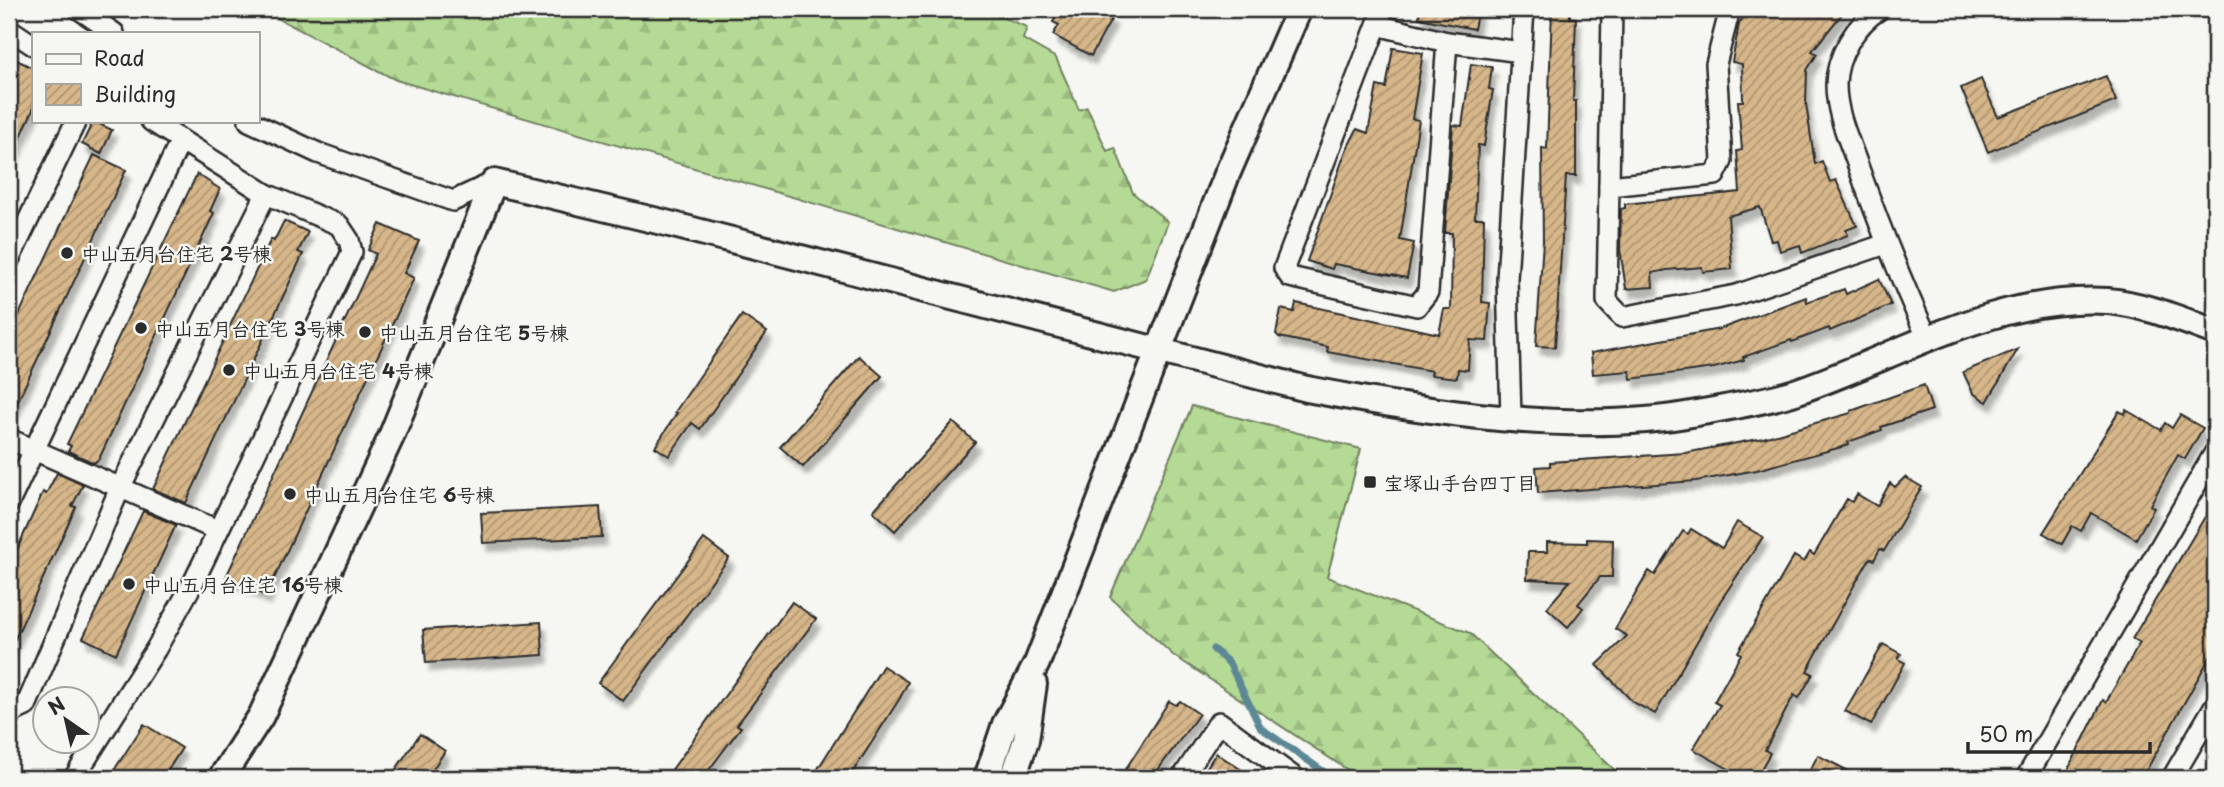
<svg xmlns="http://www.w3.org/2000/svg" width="2224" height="787" viewBox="0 0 2224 787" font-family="'Playpen Sans','Klee One',sans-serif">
  <defs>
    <pattern id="forest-firs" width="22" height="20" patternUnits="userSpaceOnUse" patternTransform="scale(1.75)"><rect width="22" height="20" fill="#b5da95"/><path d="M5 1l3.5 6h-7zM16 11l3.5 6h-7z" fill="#9cbb81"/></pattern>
    <pattern id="building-hatch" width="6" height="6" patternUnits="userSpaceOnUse" patternTransform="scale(1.75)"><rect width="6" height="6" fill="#d7b78a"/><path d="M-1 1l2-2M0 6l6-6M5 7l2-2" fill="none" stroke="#af9571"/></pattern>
    <filter id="shadow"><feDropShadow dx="4.5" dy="8" stdDeviation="2" flood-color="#0004"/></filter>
  </defs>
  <rect width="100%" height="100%" fill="#f6f6f2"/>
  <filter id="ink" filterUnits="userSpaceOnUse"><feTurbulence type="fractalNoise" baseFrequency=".0143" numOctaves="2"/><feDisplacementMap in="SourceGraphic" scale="14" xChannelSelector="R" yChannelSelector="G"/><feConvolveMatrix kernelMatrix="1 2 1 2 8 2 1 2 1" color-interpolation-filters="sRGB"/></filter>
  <g filter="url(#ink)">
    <!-- forest -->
    <g fill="url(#forest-firs)" stroke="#708260" stroke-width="2">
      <path d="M260,9H981L1027,27L1023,39L1056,58L1079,110L1087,107L1107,151L1115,148L1133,193L1168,222L1146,279L1114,292L396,80Z"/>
      <path d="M1192,406L1361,449L1327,577L1470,633L1623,778H1360L1173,655L1110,597Z"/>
    </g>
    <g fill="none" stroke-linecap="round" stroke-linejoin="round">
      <!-- stream -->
      <path stroke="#5c8896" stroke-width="7" d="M1213,649L1229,663L1261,728L1333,778"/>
    </g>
    <!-- building -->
    <g fill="url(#building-hatch)" stroke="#2b2b2b" stroke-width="2" filter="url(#shadow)">
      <path d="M1060,9H1095L1112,18L1091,56L1053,35L1059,25L1053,22Z"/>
      <path d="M1420,9H1478L1474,29L1419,18Z"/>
      <path d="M1552,9H1570V18H1576L1573,101H1576V176H1566L1555,347L1536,346L1543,241L1542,148L1547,149Z"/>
      <path d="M1748,9H1846L1812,51L1817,54L1807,70L1806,104L1815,164L1822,161L1830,182L1836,180L1857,226L1846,230L1848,235L1802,253L1800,245L1780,251L1777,240L1771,241L1760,207L1728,216L1732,269L1703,272L1702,267L1667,270L1652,273L1653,287L1626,289L1620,249L1621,209L1625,208V204L1740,192L1737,151L1742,150L1738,101H1743L1742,64L1732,62L1739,24Z"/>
      <path d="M1393,48L1423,53L1412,119L1419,120L1400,240L1414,243L1407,278L1334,264L1332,269L1307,261L1345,153L1357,129L1368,133L1377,86L1386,88Z"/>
      <path d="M17,60L33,68V110L9,163V79Z"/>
      <path d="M1471,64L1492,67L1489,89L1493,90L1484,146L1478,145L1475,218H1484L1482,302L1490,303L1487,341L1470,340L1468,370L1458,369L1457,378L1431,375L1432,371L1327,352L1328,347L1279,337L1276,334L1281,309L1294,312L1296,303L1439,334L1444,309H1451L1452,233H1445L1453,125L1462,126Z"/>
      <path d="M2106,76L2116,101L1988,152L1961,88L1981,79L1998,117Z"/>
      <path d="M93,121L112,130L101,154L82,144Z"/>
      <path d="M94,155L126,170L9,420V336Z"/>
      <path d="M197,174L220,189L210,211L214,213L99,459L94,463L68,451L71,446L67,444Z"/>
      <path d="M284,221L308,232L298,252L303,254L186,503L153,489L271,239L274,241Z"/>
      <path d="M380,224L419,241L404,273L414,278L266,596L226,577L376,254L368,250Z"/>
      <path d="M1879,279L1891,305L1830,331L1829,328L1792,342L1791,340L1743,357L1744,360L1714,368L1631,379L1630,371L1593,374L1591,353L1720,329L1806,297L1807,302L1844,289L1846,294Z"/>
      <path d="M742,315L767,332L700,429L692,423L669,456L655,447L677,413L675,412Z"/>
      <path d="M2018,349L1987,402L1973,393L1963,372Z"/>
      <path d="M859,356L882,376L803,467L780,447Z"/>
      <path d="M1924,385L1932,410L1881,427L1882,430L1848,442L1849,445L1757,470L1696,481L1538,493L1536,467L1550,466V462L1685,453L1763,438L1851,413V411Z"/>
      <path d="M2126,410L2161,430L2165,423L2172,428L2180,415L2203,428L2185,459L2178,455L2150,505L2154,508L2136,539L2091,513L2081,531L2072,526L2062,544L2043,533L2119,411L2125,414Z"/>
      <path d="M953,422L975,442L895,531L873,511Z"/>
      <path d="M57,473L83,485L72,506L76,507L9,652V567L43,492L46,494Z"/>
      <path d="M1905,477L1922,487L1884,551L1880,549L1874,560L1870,558L1851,591L1807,671L1813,674L1799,698L1794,695L1765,750L1770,753L1756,778H1745L1693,749L1720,705L1714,702L1741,654L1738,652L1794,556L1804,562L1810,552L1814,555L1847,499L1852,502L1857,494L1877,506L1890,483L1895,487Z"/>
      <path d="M2215,500V648L2142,778H2064L2103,700L2106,702L2140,643L2132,639Z"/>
      <path d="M600,507L602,537L483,543L481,513Z"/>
      <path d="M143,511L176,525L116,654L83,638Z"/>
      <path d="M1737,522L1763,537L1721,600L1655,714L1633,702L1597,665L1627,636L1615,629L1649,571L1655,575L1683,531L1688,534L1691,529L1722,548Z"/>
      <path d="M704,539L729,558L623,701L598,683Z"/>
      <path d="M1587,539L1613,540L1612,577H1600L1578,604L1583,608L1568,627L1547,608L1570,581L1527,579L1528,552H1547V542L1587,543Z"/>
      <path d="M792,602L816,619L737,725L741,727L703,778H666Z"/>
      <path d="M541,622L543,655L426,663L423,630Z"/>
      <path d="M1883,644L1901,654L1898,659L1905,663L1871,725L1845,711Z"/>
      <path d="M883,666L908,682L900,698L849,778H812Z"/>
      <path d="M1169,701L1176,705L1180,701L1199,714L1152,778H1120Z"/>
      <path d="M144,724L182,748L163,778H109Z"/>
      <path d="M420,734L445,751L427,778H390Z"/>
      <path d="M1216,753L1254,778H1200Z"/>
      <path d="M1818,755L1827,760L1862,778H1806Z"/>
    </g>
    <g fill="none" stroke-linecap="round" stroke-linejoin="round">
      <defs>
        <g id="minor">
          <path d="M79,9L114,33"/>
          <path d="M1612,9L1607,301L1622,317L1736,295L1886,244"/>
          <path d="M1880,9C1856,24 1836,56 1836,85C1836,112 1848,138 1857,163C1878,222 1901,280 1927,337"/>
          <path d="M1377,25L1447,42L1428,292L1417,306L1290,277L1284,268L1383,9"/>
          <path d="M9,29L33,45"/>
          <path d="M1447,42L1521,52"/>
          <path d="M249,121L318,153L453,201L494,182"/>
          <path d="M1609,186L1715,175L1722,161L1716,64L1730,9"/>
          <path d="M9,260L76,121"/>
          <path d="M1511,417L1507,279L1524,9"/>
          <path d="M9,439L217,530"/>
          <path d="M9,503L181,140"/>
          <path d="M9,714L26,706L120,488L266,194"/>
          <path d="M74,778L156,649L194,581L352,252L349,240L339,225L266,194L151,121"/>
          <path d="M1182,778L1219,722L1295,778"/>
          <path d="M2026,778L2215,452"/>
          <path d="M2172,778L2215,705"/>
        </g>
        <g id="tertiary">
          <path d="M221,778L261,716L391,437L494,182L662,222L1307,389C1425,412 1578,436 1697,413C1729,407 1764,402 1795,392C1898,357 1995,294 2108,301C2144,304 2182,320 2215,332"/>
          <path d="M987,778L1005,724L1037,663L1228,172L1299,9"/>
          <path d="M1013,778L1026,740L1034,684"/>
        </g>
      </defs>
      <!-- minor casing -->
      <use href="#minor" stroke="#2b2b2b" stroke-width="24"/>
      <!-- tertiary casing -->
      <use href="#tertiary" stroke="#2b2b2b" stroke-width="30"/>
      <!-- minor -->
      <use href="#minor" stroke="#f6f6f2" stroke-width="19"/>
      <!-- tertiary -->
      <use href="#tertiary" stroke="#f6f6f2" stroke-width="24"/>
    </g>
  </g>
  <!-- markers -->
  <g fill="#2b2b2b" stroke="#f6f6f2" stroke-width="2.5">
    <circle cx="67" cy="253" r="7"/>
    <circle cx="141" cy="328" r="7"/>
    <circle cx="365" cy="332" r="7"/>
    <circle cx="229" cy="370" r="7"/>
    <rect x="1363" y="475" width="14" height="14" rx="3.5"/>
    <circle cx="290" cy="494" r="7"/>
    <circle cx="129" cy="584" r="7"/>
  </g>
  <g text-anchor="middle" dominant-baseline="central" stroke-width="5" stroke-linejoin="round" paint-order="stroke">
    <!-- poi labels -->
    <g font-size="19" font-weight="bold" fill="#2b2b2b" stroke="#f6f6f2" text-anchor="start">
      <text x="81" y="253">中山五月台住宅 2号棟</text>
      <text x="155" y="328">中山五月台住宅 3号棟</text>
      <text x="379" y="332">中山五月台住宅 5号棟</text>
      <text x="243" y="370">中山五月台住宅 4号棟</text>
      <text x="1384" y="482">宝塚山手台四丁目</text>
      <text x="304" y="494">中山五月台住宅 6号棟</text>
      <text x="143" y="584">中山五月台住宅 16号棟</text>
    </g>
  </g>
  <!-- margin -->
  <rect width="2224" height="787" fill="none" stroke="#f6f6f2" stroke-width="35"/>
  <rect x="18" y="18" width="2189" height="752" fill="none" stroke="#2b2b2b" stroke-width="2.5" filter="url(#ink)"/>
  <!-- legend -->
  <rect x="32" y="32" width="228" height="91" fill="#f6f6f2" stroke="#a5a5a2" stroke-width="2"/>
  <rect x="46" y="54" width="35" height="10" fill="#f6f6f2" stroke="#a5a5a2" stroke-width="2"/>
  <text x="94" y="66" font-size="21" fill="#2b2b2b">Road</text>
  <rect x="46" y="84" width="35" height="21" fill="url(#building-hatch)" stroke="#a5a5a2" stroke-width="2"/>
  <text x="94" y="102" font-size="21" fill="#2b2b2b">Building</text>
  <!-- north arrow -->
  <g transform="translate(66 720) rotate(326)"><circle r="33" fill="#f6f6f2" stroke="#a5a5a2" stroke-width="2"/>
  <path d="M0-5L12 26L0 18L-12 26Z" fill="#2b2b2b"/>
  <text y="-10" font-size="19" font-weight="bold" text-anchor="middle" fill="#2b2b2b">N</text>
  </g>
  <!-- scale -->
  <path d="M1968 742v10h182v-10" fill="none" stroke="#2b2b2b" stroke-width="3.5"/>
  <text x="1979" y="742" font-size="21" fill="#2b2b2b" stroke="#f6f6f2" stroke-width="5" paint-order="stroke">50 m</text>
</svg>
